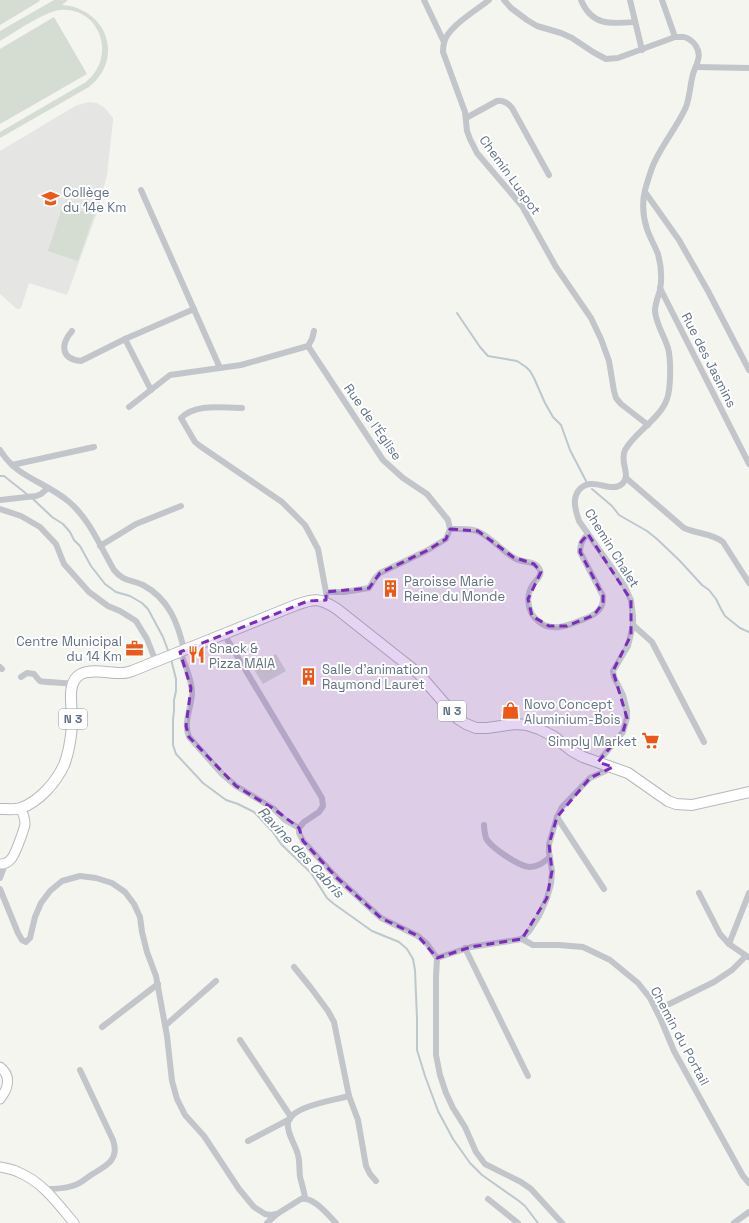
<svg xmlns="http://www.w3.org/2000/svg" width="749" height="1223" viewBox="0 0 749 1223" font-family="'Space Grotesk',sans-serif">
  <rect width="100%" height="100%" fill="#f5f5f0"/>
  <!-- built -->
  <path fill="#e5e6e4" d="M88,102L97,103L105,108L113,118V121L107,175L98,210L67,295L29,283L21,308L17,309L0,294V151L75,106Z"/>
  <!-- green -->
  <g fill="#d5dcd1">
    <path d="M0,0H39L40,1L0,25Z"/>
    <path d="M54,0H68L62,5C107,8 125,59 89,87L0,138V132L86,82C117,58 101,7 60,10C44,12 15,32 0,41V31Z"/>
    <path d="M54,17L87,74L0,124V49Z"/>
    <path d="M63,205L94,215L78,261L48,251Z"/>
    <path d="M276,654L286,671L263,684L253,668Z"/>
  </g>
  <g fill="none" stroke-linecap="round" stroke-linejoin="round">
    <!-- stream -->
    <g stroke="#bcc8cd" stroke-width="2">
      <path d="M457,313L480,347L488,356L517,361L526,367L530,371L534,378L545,403L553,417L561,425L570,450L586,481"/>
      <path d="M0,476H4L28,495"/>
      <path d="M592,489L612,506L619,515L647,531L657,539L680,561L702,585L709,590L716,599L721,609L725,616L740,628L749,632"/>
      <path d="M32,498L52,517L63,524L70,532L74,540L80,546L91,566L105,584L116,592L130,596L142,603L148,609L163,637L169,653"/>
      <path d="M171,659L176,679V691L174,700V711L173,719V745L176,754L203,783L226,800L238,804L254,812L272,831L281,844L311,873L327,898L334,904L372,931L399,942L407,949L413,959L415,970L417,1019V1050L425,1076L438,1111L453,1139L470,1163L482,1175L519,1201L525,1206L538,1223"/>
    </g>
    <defs>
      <g id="secondary">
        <path d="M0,864C5,864 8,863 11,859C15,855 24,830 25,824C25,818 23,813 20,808"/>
        <path d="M0,1067C12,1076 8,1089 0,1099"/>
        <path d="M0,1167C6,1168 13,1169 18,1172C43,1182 58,1204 74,1223"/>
      </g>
      <path id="primary" d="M0,809C6,809 16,810 21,808C40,801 56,782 64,765C68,755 71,737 72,726C74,711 64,683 81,674C93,668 111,674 123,673C126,673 129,672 132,671L296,605C315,598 320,598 337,609L419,674L458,719L466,724L476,728H487L515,724L527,725L539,729L553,736L572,751L583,757L628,773L668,801L676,804L692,805L749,792"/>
    </defs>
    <!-- secondary casing -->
    <use href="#secondary" stroke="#b6bbc0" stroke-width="11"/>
    <!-- primary casing -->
    <use href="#primary" stroke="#b5b9bd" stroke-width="12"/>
    <!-- street -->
    <g stroke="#c2c5c9" stroke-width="6">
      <path d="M424,0L444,42"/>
      <path d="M489,0C477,10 447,27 444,43C443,46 443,49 443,52L465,112L467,131L470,139L477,153L522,206L556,267L591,318L601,339L609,361L614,391L616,398L621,404L648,425"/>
      <path d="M504,0L511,8L527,20L537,26L561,33L572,38L593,52L606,59L618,58L675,37C677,37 681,37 684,37C694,40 701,50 698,60C697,65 694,70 693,74C690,85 690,96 686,107C678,125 665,141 656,159C651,168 648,180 645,190C642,203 643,217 647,229C650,238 655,246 658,254C661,265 662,279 660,290C658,297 655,304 655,311C656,324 664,335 668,348C671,359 671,388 667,399C660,419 635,432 625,450C619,463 632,475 622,484C614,491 602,484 593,484C583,483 576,491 575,500C574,507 577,514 579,521L624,585L631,600L633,616V625L628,646L613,671L614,677L623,695L627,711V718L623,732L598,762"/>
      <path d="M581,0C592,26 610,24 635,22"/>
      <path d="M630,0L642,50"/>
      <path d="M662,0L675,37"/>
      <path d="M696,67L749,68"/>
      <path d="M466,118L497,101C504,100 508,103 512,108L549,175"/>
      <path d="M141,190L220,368"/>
      <path d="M645,192L679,240L708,291L749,370"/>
      <path d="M660,288L749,464"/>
      <path d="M72,331C60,345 61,359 81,361L125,339L151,390"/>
      <path d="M125,339L194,309"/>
      <path d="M308,346L383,460L403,478L427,494L448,520L450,529L446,539L426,551L380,573L375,578L369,588L344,592H326V602"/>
      <path d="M129,407L170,375L241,365L308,346L312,339L314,331"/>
      <path d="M242,408C222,408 196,403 181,418L195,442L200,446L282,502L305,525L318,549L326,592"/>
      <path d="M0,450C17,478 44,481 68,501C89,518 100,546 114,570C124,582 130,579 143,585C169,599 178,623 184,650"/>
      <path d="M12,465L94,447"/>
      <path d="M626,478L684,528C697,534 712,533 723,542L749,583"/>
      <path d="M0,500L36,496L41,494L48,488"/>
      <path d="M0,509L21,516L40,527L56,544L64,564L89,592L108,606L120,611L136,621L147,639L156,662"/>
      <path d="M450,529C459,529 469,528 477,531C492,537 502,552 516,559C524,563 536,560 540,570C542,576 537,579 534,583C525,595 527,612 538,621C551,633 570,625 584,619C589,617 595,615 599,610C603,605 603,601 603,596L580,552C580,544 582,539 588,534"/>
      <path d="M100,546L136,524L181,506"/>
      <path d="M633,625L652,642L704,742"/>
      <path d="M224,634L322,798L323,806L319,812L304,822L299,828V833L303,841L336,877L381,918L418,936L427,944L437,958L436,977V1055L440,1075L446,1093L453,1108L465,1127L476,1152L485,1164L521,1182L531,1189L562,1223"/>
      <path d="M180,652C185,665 192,680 192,694C191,709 183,723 189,737L222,774L236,786L261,801L274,809L285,820L299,828"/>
      <path d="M0,667L2,669"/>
      <path d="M21,677L27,673L34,674C36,676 38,680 40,681C42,682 67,683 72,684"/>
      <path d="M557,817L604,889"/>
      <path d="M484,825C484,829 485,834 486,838C490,847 520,867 530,867C538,867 544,862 550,857"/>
      <path d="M0,878L5,864"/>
      <path d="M0,889L18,933L22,940L26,942L30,938L35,917L41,903L50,891L62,881L80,876L96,878L112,883L125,892L134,904L140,917L142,932L147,952L156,976L167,1036L172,1081L177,1099L185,1115L204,1136L239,1189L254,1207L265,1214L270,1215L277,1214L301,1199C313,1196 328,1215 336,1223"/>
      <path d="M699,893L720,934L729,944L748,957"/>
      <path d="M522,939L530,930L539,916L547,898L551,884L552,871L549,852V844L557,817L562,807L590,778L612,768"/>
      <path d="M729,944L749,893"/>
      <path d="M465,948L528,1076"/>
      <path d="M437,958L471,947L522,939L533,945H559L583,947L610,960L638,983L650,998L661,1020L674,1051L743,1176L749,1183"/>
      <path d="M294,967L311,988L328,1011L334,1022L349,1096L358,1120L366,1166L370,1174L376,1181"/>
      <path d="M657,1010L714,982L732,970L746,956"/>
      <path d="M166,1025L216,981"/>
      <path d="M102,1027L158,984"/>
      <path d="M240,1040L291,1117"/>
      <path d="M248,1141L290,1119"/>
      <path d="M45,1189C54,1189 63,1189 72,1186C79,1185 85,1179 91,1175C106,1166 120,1160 113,1140L80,1070"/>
      <path d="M305,1198C304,1191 302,1184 300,1177C299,1169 300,1162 298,1155C296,1145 286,1133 288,1122C292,1106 335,1100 349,1096"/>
      <path d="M488,1199L518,1223"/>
      <path d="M267,1223L277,1214"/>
      <path d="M734,1223L749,1212"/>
    </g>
    <!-- secondary -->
    <use href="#secondary" stroke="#fff" stroke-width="9"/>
    <!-- primary -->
    <use href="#primary" stroke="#fff" stroke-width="10"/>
  </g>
  <!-- marked area -->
  <path fill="#7b2cbf" fill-opacity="0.2" stroke="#7b2cbf" stroke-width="3" stroke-dasharray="8 5" stroke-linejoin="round" d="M450,529L478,531L513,557L534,564L541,572L528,599L532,616L549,626H567L594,615L603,603V596L580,552L581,542L588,534L631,600V635L613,671L627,718L623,732L598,762L613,767L590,778L557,817L549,844L552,871L547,898L522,939L471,947L437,958L418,936L381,918L336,877L303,841L299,828L274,809L236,786L189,737L186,726L191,688L180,652L308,601L326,600V592L369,588L380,573L426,551L446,539Z"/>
  <!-- icons -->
  <defs>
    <symbol id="school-bare" viewBox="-9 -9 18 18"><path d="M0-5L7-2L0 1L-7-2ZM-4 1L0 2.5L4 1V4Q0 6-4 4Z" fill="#ef5716" stroke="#fff" stroke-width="2.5" paint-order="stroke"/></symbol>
    <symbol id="building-bare" viewBox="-9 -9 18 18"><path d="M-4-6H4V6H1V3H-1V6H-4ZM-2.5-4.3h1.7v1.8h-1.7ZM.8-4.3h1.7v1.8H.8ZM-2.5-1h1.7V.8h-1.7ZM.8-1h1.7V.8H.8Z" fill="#ef5716" stroke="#fff" stroke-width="2.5" paint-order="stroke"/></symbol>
    <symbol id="office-bare" viewBox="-9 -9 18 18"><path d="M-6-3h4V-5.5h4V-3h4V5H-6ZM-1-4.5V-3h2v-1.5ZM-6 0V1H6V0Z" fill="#ef5716" stroke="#fff" stroke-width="2.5" paint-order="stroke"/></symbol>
    <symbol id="restaurant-bare" viewBox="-9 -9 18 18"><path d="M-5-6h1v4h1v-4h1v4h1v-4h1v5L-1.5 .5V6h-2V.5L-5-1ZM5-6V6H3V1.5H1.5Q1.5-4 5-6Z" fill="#ef5716" stroke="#fff" stroke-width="2.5" paint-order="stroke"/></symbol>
    <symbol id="shop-bare" viewBox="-9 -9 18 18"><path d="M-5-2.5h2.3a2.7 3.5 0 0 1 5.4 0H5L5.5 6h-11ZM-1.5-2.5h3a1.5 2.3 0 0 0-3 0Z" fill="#ef5716" stroke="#fff" stroke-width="2.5" paint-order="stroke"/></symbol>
    <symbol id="supermarket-bare" viewBox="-9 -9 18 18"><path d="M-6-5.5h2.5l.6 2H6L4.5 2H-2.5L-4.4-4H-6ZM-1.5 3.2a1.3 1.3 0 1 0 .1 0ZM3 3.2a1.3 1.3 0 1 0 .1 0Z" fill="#ef5716" stroke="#fff" stroke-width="2.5" paint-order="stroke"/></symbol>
  </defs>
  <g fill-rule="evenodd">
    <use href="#school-bare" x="38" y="186" width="25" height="25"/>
    <use href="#building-bare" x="378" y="576" width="25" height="25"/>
    <use href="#office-bare" x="122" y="636" width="25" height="25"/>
    <use href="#restaurant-bare" x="184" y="642" width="25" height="25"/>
    <use href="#building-bare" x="296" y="664" width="25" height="25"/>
    <use href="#shop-bare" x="498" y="698" width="25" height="25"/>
    <use href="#supermarket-bare" x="638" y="728" width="25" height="25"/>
  </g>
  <g text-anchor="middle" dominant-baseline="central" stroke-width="4" stroke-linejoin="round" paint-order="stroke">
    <!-- shield labels -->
    <g fill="#fff" stroke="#919ca9" stroke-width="1">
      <rect x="438" y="701" width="28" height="20" rx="3"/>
      <rect x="59" y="709" width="28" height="20" rx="3"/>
    </g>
    <g font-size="12" font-weight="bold" fill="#627284">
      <text x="452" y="711">N 3</text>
      <text x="73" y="719">N 3</text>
    </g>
    <!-- street labels -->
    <g font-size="13" fill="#627284" stroke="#fff">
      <text transform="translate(510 175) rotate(54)">Chemin Luspot</text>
      <text transform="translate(709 360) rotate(63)">Rue des Jasmins</text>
      <text transform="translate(373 422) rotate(55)">Rue de l'Église</text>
      <text transform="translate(612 548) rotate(58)">Chemin Chalet</text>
      <text transform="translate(680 1036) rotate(62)">Chemin du Portail</text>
    </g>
    <!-- poi labels -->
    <g font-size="13" fill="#627284" stroke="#fff" text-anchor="start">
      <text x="63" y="192">Collège<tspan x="63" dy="15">du 14e Km</tspan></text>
      <text x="404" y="581">Paroisse Marie<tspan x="404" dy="15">Reine du Monde</tspan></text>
      <text x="122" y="641" text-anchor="end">Centre Municipal<tspan x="122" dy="15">du 14 Km</tspan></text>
      <text x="209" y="648">Snack &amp;<tspan x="209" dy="15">Pizza MAIA</tspan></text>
      <text x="322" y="669">Salle d'animation<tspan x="322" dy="15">Raymond Lauret</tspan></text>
      <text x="524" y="704">Novo Concept<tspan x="524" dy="15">Aluminium-Bois</tspan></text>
      <text x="637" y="741" text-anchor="end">Simply Market</text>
    </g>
    <!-- water labels -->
    <g font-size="14" font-style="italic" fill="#5d7581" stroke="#fff">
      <text transform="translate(301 852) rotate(47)">Ravine des Cabris</text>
    </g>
  </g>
</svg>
